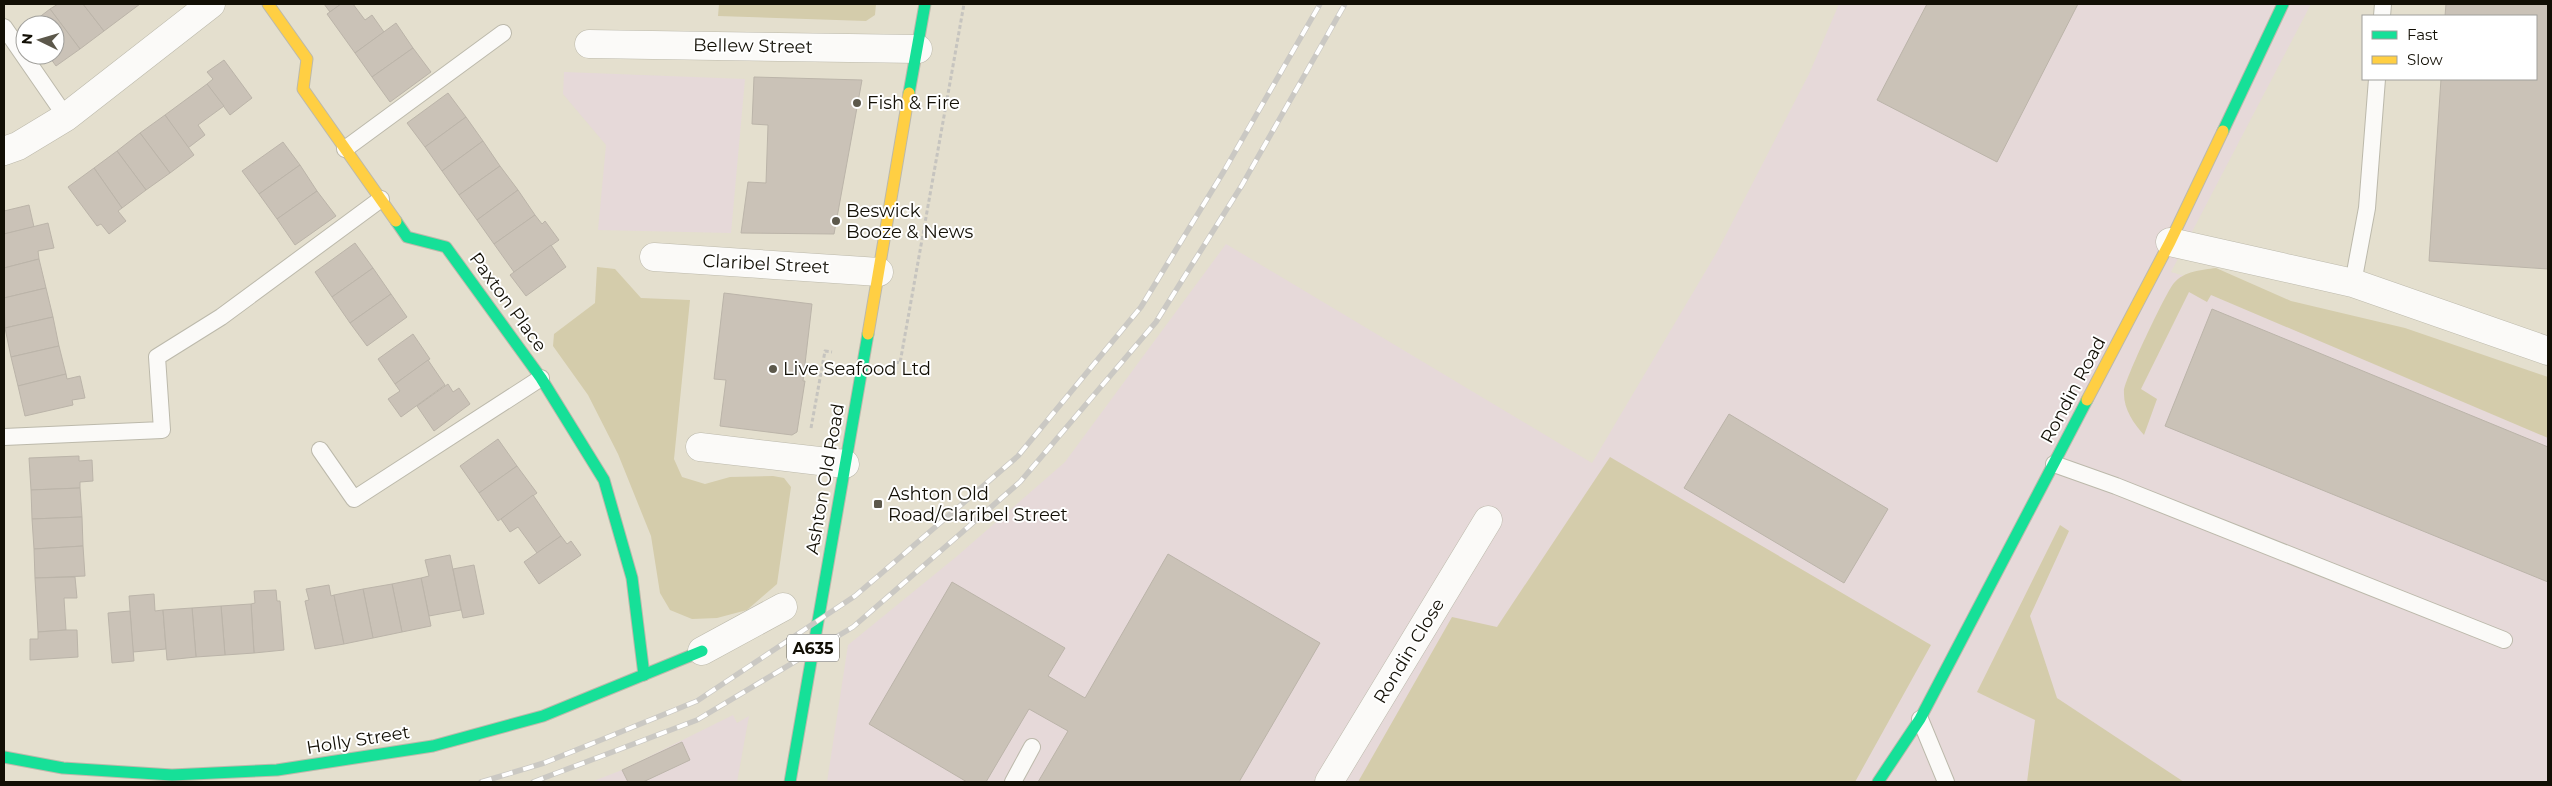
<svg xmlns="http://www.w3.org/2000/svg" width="2552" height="786" viewBox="0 0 2552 786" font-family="Montserrat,sans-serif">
  <rect width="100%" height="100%" fill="#e4dfce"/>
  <!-- industrial -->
  <g fill="#e6d9d9">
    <path d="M1839,4H2311L2171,272L2349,327L2548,394V782H827L848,645L956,557L1065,462L1226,244L1592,463L1717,252L1809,74Z"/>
    <path d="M564,72L745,79L731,233L598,230L606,145L563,94Z"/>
    <path d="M733,715L737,723L749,716L737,782H591L622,770Z"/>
  </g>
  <!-- green -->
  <g fill="#d4ccab">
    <path d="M719,4H876L875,15L866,21L718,16Z"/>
    <path d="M597,267L615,269L641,298L690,300L674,459L682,477L705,484L730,477L773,476L784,478L791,487L777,584L747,610L717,618L692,619L670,610L660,593L651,536L618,454L588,395L553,346L554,334L595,303Z"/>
    <path d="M2216,268L2291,301L2405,328L2548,377V438L2211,295L2207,302L2189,292L2141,389L2157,399L2144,435C2133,423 2123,408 2124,391C2124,381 2166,292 2174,283C2184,271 2202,270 2216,268Z"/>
    <path d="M1610,457L1931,645L1855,782H1358L1452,617L1497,627Z"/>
    <path d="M2060,525L2069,531L2030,616L2057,698L2184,782H2027L2035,720L1977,692Z"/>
  </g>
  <!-- building -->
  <g fill="#cac2b7" stroke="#bbb4a9">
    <path d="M58,4H83L104,31L80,49L50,9Z"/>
    <path d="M83,4H140L104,31Z"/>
    <path d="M324,4H341L330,12Z"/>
    <path d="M341,4H353L365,20L372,15L384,32L355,53L327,14Z"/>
    <path d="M1927,4H2078L1997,162L1877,100Z"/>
    <path d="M2446,4H2548V269L2429,261L2441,79H2536V16H2445Z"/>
    <path d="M50,9L80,49L56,66L48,55H55V25H29Z"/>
    <path d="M396,23L413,48L372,77L355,53Z"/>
    <path d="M413,48L431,72L390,102L372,77Z"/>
    <path d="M224,60L252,98L230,115L207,84L213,79L207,72Z"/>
    <path d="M754,77L862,80L834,234L741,233L748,182L766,183L768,125L752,124Z"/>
    <path d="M207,84L224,106L198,125L205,135L188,148L165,115Z"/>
    <path d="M448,93L466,117L425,147L407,123Z"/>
    <path d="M165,115L194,155L170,173L140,133Z"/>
    <path d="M466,117L483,141L442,171L425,147Z"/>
    <path d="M140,133L170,173L146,190L117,151Z"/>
    <path d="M483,141L500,166L459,195L442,171Z"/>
    <path d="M283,142L300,165L259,194L242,171Z"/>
    <path d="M117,151L146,190L122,208L94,168Z"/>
    <path d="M300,165L317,191L277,219L259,194Z"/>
    <path d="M500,166L518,190L477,220L459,195Z"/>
    <path d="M94,168L122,208L118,211L126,221L109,234L101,224L97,226L68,187Z"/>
    <path d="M518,190L535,215L494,244L477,220Z"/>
    <path d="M317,191L336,216L295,245L277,219Z"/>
    <path d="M29,205L34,227L4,234V211Z"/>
    <path d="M535,215L542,224L545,221L559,240L514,272L494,244Z"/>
    <path d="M48,223L54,248L38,251L39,259L4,268V234Z"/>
    <path d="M355,243L373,268L332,297L315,272Z"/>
    <path d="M551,245L566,267L526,296L510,275Z"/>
    <path d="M39,259L46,288L4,298V268Z"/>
    <path d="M373,268L391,294L350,323L332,297Z"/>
    <path d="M46,288L53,317L5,328L4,298Z"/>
    <path d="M724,293L812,304L803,381H805L797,432L792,435L720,426L726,380L714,379Z"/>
    <path d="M391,294L407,317L367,346L350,323Z"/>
    <path d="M2212,309L2548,447V582L2165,426Z"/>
    <path d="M53,317L59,346L11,357L5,328Z"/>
    <path d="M413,334L430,359L395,384L378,359Z"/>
    <path d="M59,346L66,374L18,386L11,357Z"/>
    <path d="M428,360L445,385L401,417L388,399L400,391L395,384Z"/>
    <path d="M66,374L67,379L80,376L85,398L72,400L73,405L25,416L18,386Z"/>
    <path d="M448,384L453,392L459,388L470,404L434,431L417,406Z"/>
    <path d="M1729,414L1888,509L1844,583L1684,488Z"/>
    <path d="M498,439L517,466L479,493L460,466Z"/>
    <path d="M79,456V461L92,460L93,481L80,482V488L31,490L29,458Z"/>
    <path d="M517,466L537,493L498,521L479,493Z"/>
    <path d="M80,488L82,517L32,519L31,490Z"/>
    <path d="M533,495L561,536L537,553L518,527L510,532L501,519Z"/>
    <path d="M82,517L83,546L34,549L32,519Z"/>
    <path d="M561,536L567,544L571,541L581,555L539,584L524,562Z"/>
    <path d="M83,546L85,576L35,578L34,549Z"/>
    <path d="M1168,554L1320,643L1239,782H1038L1068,731L1029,709L986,782H967L869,724L952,582L1065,648L1048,676L1085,698Z"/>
    <path d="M450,555L461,610L429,616L421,578L429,576L425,560Z"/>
    <path d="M474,565L484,614L463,618L453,569Z"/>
    <path d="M75,577L77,598H64L66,630L38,632L35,578Z"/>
    <path d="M421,578L431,626L402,632L392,584Z"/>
    <path d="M392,584L402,632L373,638L363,589Z"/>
    <path d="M329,585L331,596L334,595L344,644L315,649L305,601L309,600L306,589Z"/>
    <path d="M363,589L373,638L344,644L334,595Z"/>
    <path d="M276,590L277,601H280L284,650L254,653L251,604L255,603L254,591Z"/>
    <path d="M154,594L155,611L163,610L166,649L133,652L129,596Z"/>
    <path d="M251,604L254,653L225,655L221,606Z"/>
    <path d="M221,606L225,655L196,657L192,608Z"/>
    <path d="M192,608L196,657L167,660L163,610Z"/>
    <path d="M130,611L134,661L112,663L108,613Z"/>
    <path d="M66,630H77L78,657L30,660V639H38V632Z"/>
    <path d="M682,742L690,760L643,782H628L622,770Z"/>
  </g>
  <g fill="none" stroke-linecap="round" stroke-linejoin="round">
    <defs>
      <g id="lane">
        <path d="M2382,16L2383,4"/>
        <path d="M4,27L66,117"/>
        <path d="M345,149L503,33"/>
        <path d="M2353,283L2367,208L2377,79"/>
        <path d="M4,437L162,430L157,357L221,317L381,199"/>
        <path d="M320,450L354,499L541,378"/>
        <path d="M2054,464L2116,486L2504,640"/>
        <path d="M1920,719L1946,782"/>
        <path d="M1013,782L1032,747"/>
      </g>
      <g id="street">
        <path d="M589,44L918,49"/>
        <path d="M4,151L18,146L66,117L211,4"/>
        <path d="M2170,242L2353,283L2548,351"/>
        <path d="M654,257L879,272"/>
        <path d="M700,447L845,464"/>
        <path d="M702,651L783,607"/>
        <path d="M1329,782L1488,520"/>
      </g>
      <g id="fast">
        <path d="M909,93L925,4"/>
        <path d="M2223,131L2283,4"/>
        <path d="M396,221L407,237L446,247L541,378L604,480L632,578L644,675"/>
        <path d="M4,757L63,768L172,775L277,770L433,746L543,716L702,651"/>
        <path d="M790,782L868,334"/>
        <path d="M1878,782L1920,719L2087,400"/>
      </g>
      <g id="slow">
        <path d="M268,4L307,59L303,89L396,221"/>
        <path d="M868,334L909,93"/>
        <path d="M2087,400L2170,242L2223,131"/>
      </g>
    </defs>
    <!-- lane casing -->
    <use href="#lane" stroke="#bcb9ab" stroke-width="18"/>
    <!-- street casing -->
    <use href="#street" stroke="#bcb9ab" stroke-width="29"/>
    <!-- fast casing -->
    <use href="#fast" stroke="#bcb9ab" stroke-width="13"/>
    <!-- slow casing -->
    <use href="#slow" stroke="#bcb9ab" stroke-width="13"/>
    <!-- path -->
    <g stroke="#c6c4bf" stroke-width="3" stroke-dasharray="4 2.5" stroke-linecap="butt">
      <path d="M895,362L900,363L964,4"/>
      <path d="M811,428L825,351L832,352"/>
    </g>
    <!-- lane -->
    <use href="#lane" stroke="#fbfaf8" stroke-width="16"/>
    <!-- street -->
    <use href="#street" stroke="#fbfaf8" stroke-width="28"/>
    <!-- fast -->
    <use href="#fast" stroke="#16e098" stroke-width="11"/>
    <!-- slow -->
    <use href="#slow" stroke="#ffcf43" stroke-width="11"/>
    <defs>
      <g id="rail">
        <path d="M481,782L544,763L697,701L855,596L1018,456L1141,307L1224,171L1320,4"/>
        <path d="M533,782L697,720L853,627L1020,482L1156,322L1242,185L1345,4"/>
      </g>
    </defs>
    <!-- rail casing -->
    <use href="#rail" stroke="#cac8c3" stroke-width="5.5"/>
    <!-- rail -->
    <use href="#rail" stroke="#fff" stroke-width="4" stroke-dasharray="11" stroke-linecap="butt"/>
  </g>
  <!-- markers -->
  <g fill="#5c584b" stroke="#fff" stroke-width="2">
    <circle cx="857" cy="103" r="5"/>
    <circle cx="836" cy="221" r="5"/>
    <circle cx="773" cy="369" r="5"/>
    <rect x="873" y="499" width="10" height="10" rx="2.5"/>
  </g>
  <g text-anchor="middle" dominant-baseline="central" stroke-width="4" stroke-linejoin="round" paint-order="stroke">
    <!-- shield labels -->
    <rect fill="#fff" stroke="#595750" stroke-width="1" x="787" y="634.5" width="52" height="27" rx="4"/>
    <g font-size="16" font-weight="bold" fill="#120f05">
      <text x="813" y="648">A635</text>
    </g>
    <!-- street labels -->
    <g font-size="18" fill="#120f05" stroke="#fff">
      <text transform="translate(753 46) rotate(1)">Bellew Street</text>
      <text transform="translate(766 264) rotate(3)">Claribel Street</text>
      <text transform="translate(508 302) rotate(54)">Paxton Place</text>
      <text transform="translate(2073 390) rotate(-62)">Rondin Road</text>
      <text transform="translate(825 479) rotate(-80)">Ashton Old Road</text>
      <text transform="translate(1409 651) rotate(-59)">Rondin Close</text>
      <text transform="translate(358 740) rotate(-9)">Holly Street</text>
    </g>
    <!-- poi labels -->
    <g font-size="18" fill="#120f05" stroke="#fff" text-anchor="start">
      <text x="867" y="103">Fish &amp; Fire</text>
      <text x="846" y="211">Beswick<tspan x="846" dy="21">Booze &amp; News</tspan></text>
      <text x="783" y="369">Live Seafood Ltd</text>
      <text x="888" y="494">Ashton Old<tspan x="888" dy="21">Road/Claribel Street</tspan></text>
    </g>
  </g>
  <!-- border -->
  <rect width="2552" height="786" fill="none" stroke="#120f05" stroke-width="10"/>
  <!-- legend -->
  <rect x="2362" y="15" width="175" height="65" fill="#ffffff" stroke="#a09f9b"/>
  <rect x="2372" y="31" width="25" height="8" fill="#16e098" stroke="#a09f9b"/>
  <text x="2407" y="40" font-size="15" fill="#120f05">Fast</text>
  <rect x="2372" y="56" width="25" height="8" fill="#ffcf43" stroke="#a09f9b"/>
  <text x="2407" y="65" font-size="15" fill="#120f05">Slow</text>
  <!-- north arrow -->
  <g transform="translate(40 40) rotate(275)"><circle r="24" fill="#ffffff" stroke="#a09f9b"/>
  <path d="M0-4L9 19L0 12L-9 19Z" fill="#5c584b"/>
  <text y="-8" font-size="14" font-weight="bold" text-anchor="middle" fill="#120f05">N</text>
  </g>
</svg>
